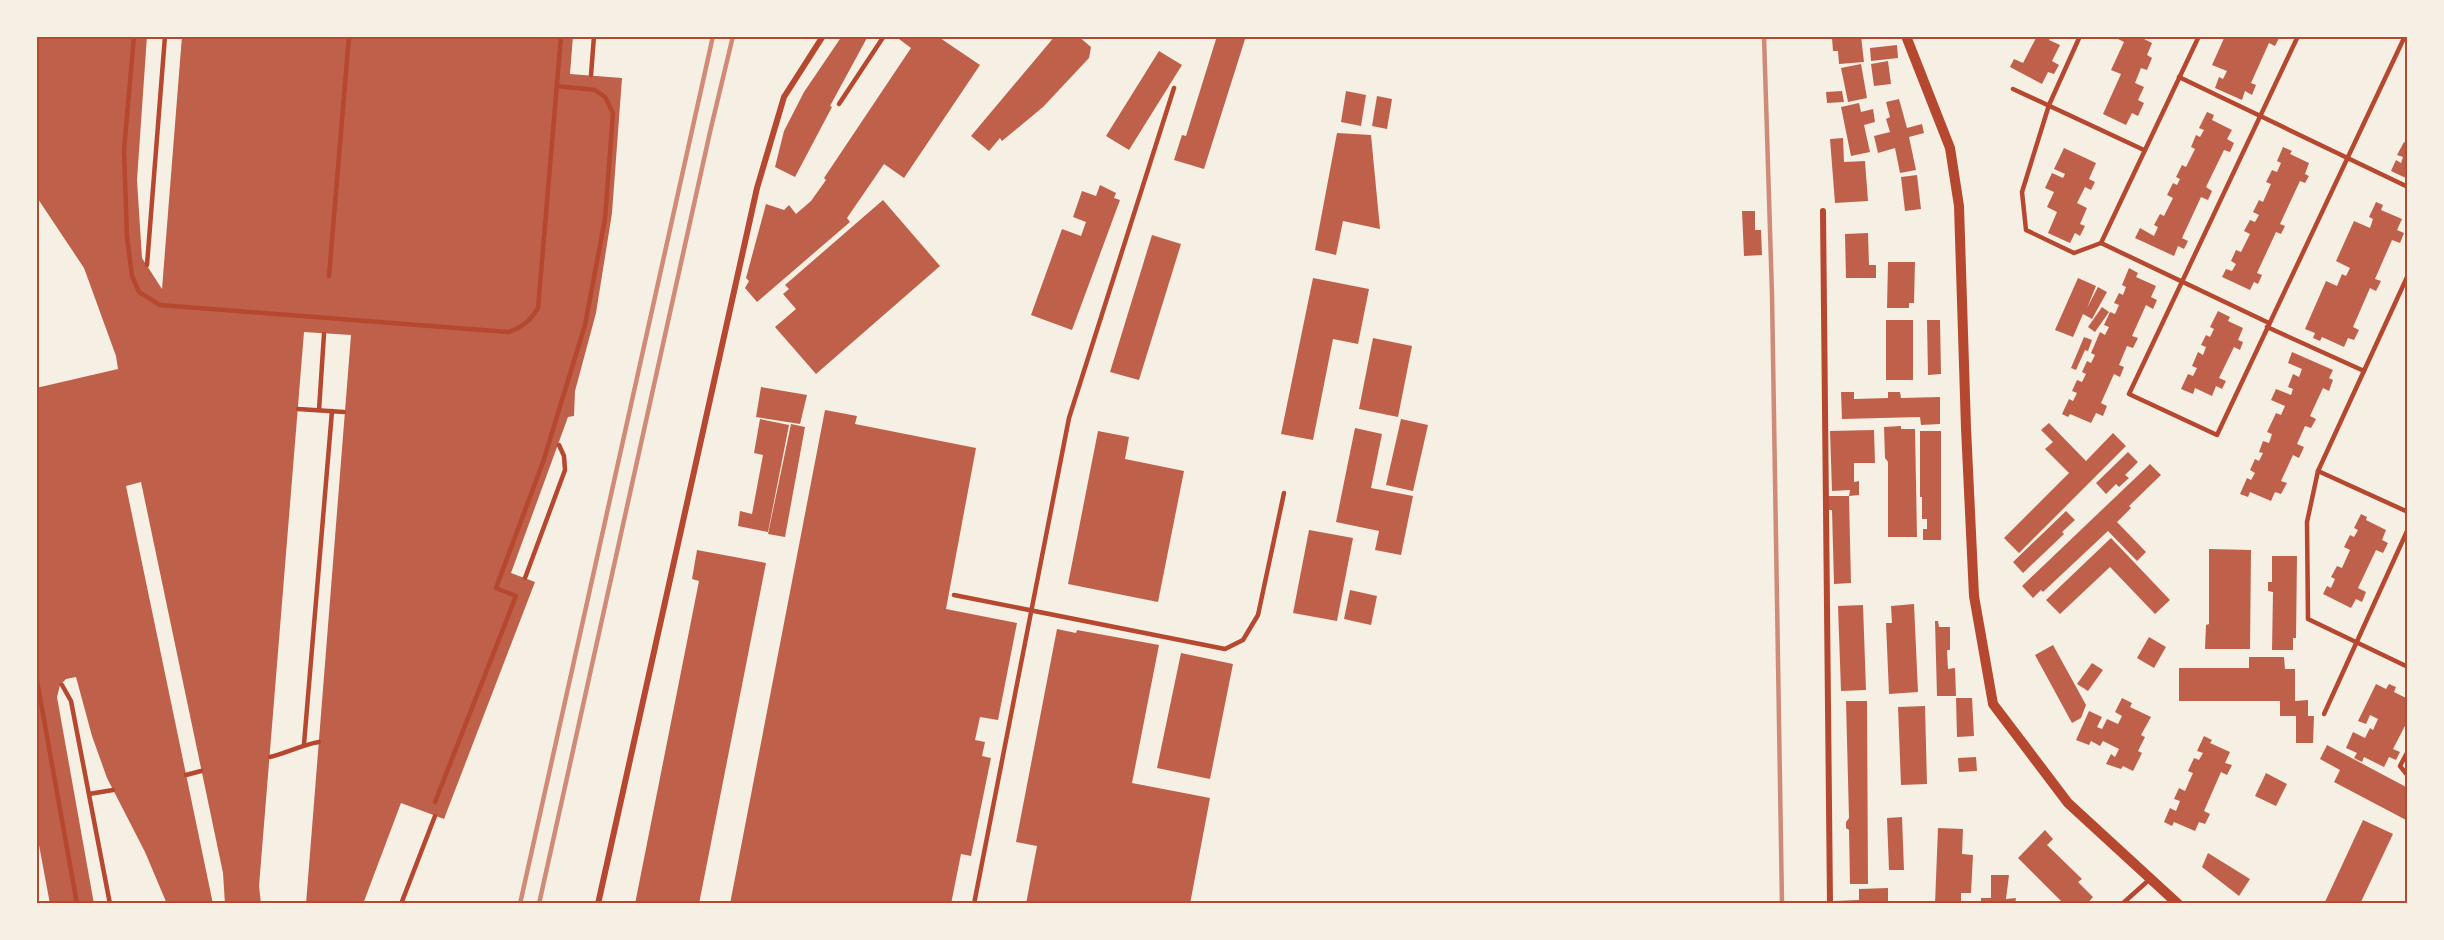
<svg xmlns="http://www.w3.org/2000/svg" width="2444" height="940" viewBox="0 0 2444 940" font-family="'Roboto Condensed',sans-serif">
  <rect width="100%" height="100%" fill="#f6efe4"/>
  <!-- building -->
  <g fill="#bf614a">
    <path d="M36,36H147L137,180L142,258L162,289L182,36H573L570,74L622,78L612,213L596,313L575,391L574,416L568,417L511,573L535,582L444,819L401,803L363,904H306L351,335L304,332L259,886L261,904H225L223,873L141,482L126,486L213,904H167L145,852L107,778L92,736L76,677L66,679L60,685L57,697L94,904H50L36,829V388L118,369L116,356L84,268L36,196Z"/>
    <path d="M842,36H868L830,106L832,107L795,177L775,167L784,131L804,92Z"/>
    <path d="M895,36H937L980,65L904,178L884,164L847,218L850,222L757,302L745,288L749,281L746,278L766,204L784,210L789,205L796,214L811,201L826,180L824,178L911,48Z"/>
    <path d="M1055,36H1078L1091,47L1089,58L1043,107L1002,141L1000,138L989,151L971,136Z"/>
    <path d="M1217,36H1246L1204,169L1174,160L1182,135L1186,136Z"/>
    <path d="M1846,36H1861L1864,62L1839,64L1838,51H1833L1832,38Z"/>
    <path d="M2037,36H2051L2049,40L2060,45L2052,61L2059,65L2054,74L2048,72L2042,84L2010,67L2014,59L2023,63Z"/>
    <path d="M2112,36H2138L2152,43L2147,55L2152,58L2147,70L2141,68L2135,83L2144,87L2138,100L2144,103L2138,116L2132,113L2126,125L2103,114L2121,74L2111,70L2124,42Z"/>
    <path d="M2225,36H2280L2275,46L2269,43L2251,83L2256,85L2252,95L2245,91L2242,100L2215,88L2219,77L2223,79L2227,71L2212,65Z"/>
    <path d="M1897,45L1898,58L1871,61L1870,48Z"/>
    <path d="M1159,51L1182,65L1129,150L1106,136Z"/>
    <path d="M1888,61L1891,84L1874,86L1871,64Z"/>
    <path d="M1861,64L1867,98L1848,102L1841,68Z"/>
    <path d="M1346,91L1366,95L1361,126L1341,122Z"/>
    <path d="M1842,91L1844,102L1827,103L1826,92Z"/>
    <path d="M1377,96L1392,99L1387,129L1372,126Z"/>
    <path d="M1899,99L1907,128L1922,124L1924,133L1909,137L1916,170L1900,173L1895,148L1878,153L1874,136L1890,132L1886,119L1890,117L1886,102Z"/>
    <path d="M1859,103L1861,112L1873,109L1875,122L1864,125L1870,152L1851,156L1841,107Z"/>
    <path d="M2207,112L2214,115L2212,120L2232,130L2227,139L2234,143L2230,152L2224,150L2206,187L2212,191L2208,200L2201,197L2182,238L2188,241L2184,249L2178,246L2174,256L2135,238L2140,228L2154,236L2158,227L2154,225L2160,214L2164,216L2173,198L2167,195L2173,183L2177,185L2180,179L2176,177L2182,165L2186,167L2195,149L2191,147L2196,135L2200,137L2204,130L2199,128Z"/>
    <path d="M1337,133L1371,135L1380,229L1343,221L1336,255L1315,250Z"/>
    <path d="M1843,138L1844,162L1865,161L1868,201L1835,203L1830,139Z"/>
    <path d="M2404,142L2408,144V179L2391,171L2396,160L2401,163L2403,157L2397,155Z"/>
    <path d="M2283,147L2292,151L2290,154L2309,163L2305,174L2309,176L2305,183L2300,181L2280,224L2285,226L2281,234L2276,232L2257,273L2262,275L2258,284L2254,282L2250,290L2222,277L2226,269L2232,271L2236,264L2231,261L2236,250L2241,252L2250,234L2244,231L2250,220L2255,222L2259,215L2253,212L2259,200L2263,202L2271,184L2266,182L2272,170L2277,172L2281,163L2277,161Z"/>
    <path d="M2064,148L2096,163L2089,179L2095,182L2091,190L2085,187L2077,203L2087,208L2080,224L2085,226L2080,236L2075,233L2070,243L2048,233L2057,212L2047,207L2054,192L2045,188L2052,173L2063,178L2065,174L2054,169Z"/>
    <path d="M1917,175L1921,209L1905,211L1901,177Z"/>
    <path d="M1100,185L1116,193L1114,198L1120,200L1072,330L1031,315L1062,229L1081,236L1086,222L1073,217L1082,191L1096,196Z"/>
    <path d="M883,200L940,266L816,374L775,327L796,309L783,294L789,289L785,285Z"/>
    <path d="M2376,202L2383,205L2381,210L2402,219L2397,230L2404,233L2400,243L2392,240L2375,279L2381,281L2376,291L2370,288L2353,327L2359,330L2354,340L2348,338L2344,347L2322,337L2320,341L2313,338L2315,333L2305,329L2326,281L2337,286L2342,274L2346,276L2350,268L2336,261L2354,221L2370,228L2373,219L2369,217Z"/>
    <path d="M1742,211H1755V230H1761L1762,255L1744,256Z"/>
    <path d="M1868,233L1869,265H1876V278H1846L1845,234Z"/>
    <path d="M1152,235L1181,244L1139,380L1110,372Z"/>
    <path d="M1888,262H1915L1914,303H1909V308H1887Z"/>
    <path d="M2129,268L2138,273L2136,277L2156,286L2151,297L2157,300L2153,309L2146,305L2132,336L2138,338L2133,348L2127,346L2119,365L2124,367L2120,377L2114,374L2101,403L2107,406L2103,416L2096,413L2091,423L2070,414L2068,417L2062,414L2069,399L2073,401L2077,393L2072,391L2077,380L2082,382L2086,374L2082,372L2087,361L2091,363L2095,355L2091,353L2100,332L2105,335L2109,327L2104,325L2110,312L2115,314L2119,305L2114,303L2119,293L2123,295L2126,287L2122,285Z"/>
    <path d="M1313,278L1369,289L1358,344L1333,339L1313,440L1281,434Z"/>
    <path d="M2078,278L2096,286L2087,308L2098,287L2107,292L2092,319L2083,314L2073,337L2055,330Z"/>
    <path d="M2102,307L2109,312L2095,332L2088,327Z"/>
    <path d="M2218,311L2230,317L2228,321L2243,328L2238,340L2243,342L2240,350L2234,347L2219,378L2226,381L2222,389L2216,386L2212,396L2195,388L2193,394L2181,389L2188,374L2193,376L2197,368L2192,366L2198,352L2203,355L2206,347L2201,345L2206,335L2210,337L2214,329L2210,327Z"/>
    <rect x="1886" y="320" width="27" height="60"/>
    <path d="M1927,320H1940L1941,374L1928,375Z"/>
    <path d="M2084,337L2092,340L2088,351L2085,350L2076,370L2071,368Z"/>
    <path d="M1373,338L1412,346L1398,417L1359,409Z"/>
    <path d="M2292,352L2333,370L2329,378L2333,380L2329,391L2323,388L2310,416L2316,419L2311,428L2305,426L2297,444L2304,447L2299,458L2293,455L2281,481L2287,483L2281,494L2275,492L2271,501L2250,492L2248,497L2240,494L2247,478L2251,480L2255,473L2250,470L2255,459L2259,461L2263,453L2259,452L2263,441L2269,443L2272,434L2267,432L2276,413L2281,415L2285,406L2271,400L2276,389L2291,395L2293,389L2288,387L2293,374L2299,377L2302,369L2288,363Z"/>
    <path d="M761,387L807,395L800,424L756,417Z"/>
    <path d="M1841,392H1854V399L1888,398V392H1900L1901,398L1940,397V424L1921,425L1920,417L1842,419Z"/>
    <path d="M825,410L857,416L855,424L976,448L946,609L1017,623L998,720L980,717L975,740L985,742L982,756L991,758L971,856L961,854L951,904H730Z"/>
    <path d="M760,419L789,425L768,532L738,526L740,511L752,514L763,455L754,453Z"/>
    <path d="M1401,419L1428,425L1413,491L1386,485Z"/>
    <path d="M2049,423L2086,461L2113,433L2126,446L2019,553L2004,538L2069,473L2045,449L2053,442L2041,430Z"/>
    <path d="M791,424L805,427L785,537L768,534Z"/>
    <path d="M1901,426V429H1915L1917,537H1888V462L1885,458L1884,427Z"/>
    <path d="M1355,428L1382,434L1371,488L1413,496L1401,555L1375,550L1379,531L1336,522Z"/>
    <path d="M1874,430L1875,463H1854V482L1859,481V495L1849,496L1850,490L1832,491L1830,431Z"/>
    <path d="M1098,431L1129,437L1125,459L1184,471L1158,602L1068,584Z"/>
    <path d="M1920,431H1941V540H1923V529H1927V519H1922V497H1920Z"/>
    <path d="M2128,452L2138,462L2125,475L2129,478L2119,487L2116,484L2106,494L2096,483Z"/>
    <path d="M2150,464L2161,475L2129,506L2131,508L2117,522L2146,552L2137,561L2108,531L2043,592L2041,590L2033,598L2022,586Z"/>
    <path d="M1827,496H1849L1851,583L1834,584L1832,510H1827Z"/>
    <path d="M2066,511L2075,520L2062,532L2064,534L2023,573L2013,562Z"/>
    <path d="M2361,514L2367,517L2366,520L2386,530L2382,540L2388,543L2383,553L2376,550L2358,588L2366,592L2362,602L2356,599L2351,608L2323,594L2327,586L2331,588L2335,579L2331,577L2337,566L2342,568L2350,550L2344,547L2350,535L2354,537L2358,530L2354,528Z"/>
    <path d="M1309,530L1353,538L1337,621L1293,613Z"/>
    <path d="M2111,538L2170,600L2155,614L2110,567L2060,614L2046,600Z"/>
    <path d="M2209,549L2251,550L2250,649H2205L2206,625L2209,624Z"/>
    <path d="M697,550L766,563L699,904H635L699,581L692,579Z"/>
    <path d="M2272,556H2297L2296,638H2293V650H2272L2273,592L2268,591V582H2272Z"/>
    <path d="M1350,590L1377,596L1371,625L1344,619Z"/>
    <path d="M1914,604L1918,692L1889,694L1886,623H1892L1891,606Z"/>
    <path d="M1863,605L1866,690L1841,691L1838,606Z"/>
    <path d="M1935,621H1938L1939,627H1950V650H1947L1948,669L1955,668L1956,696H1937Z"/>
    <path d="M1057,629L1076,633L1077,630L1159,645L1132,783L1210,798L1190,904H1026L1037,846L1016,842Z"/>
    <path d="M2149,637L2166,647L2154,668L2137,658Z"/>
    <path d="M2053,645L2086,705L2081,718L2072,723L2035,655Z"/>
    <path d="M1181,653L1233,664L1210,779L1157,768Z"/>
    <path d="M2249,657H2284L2285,669H2295V701L2308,700V716H2314L2313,743H2296V716H2280V701H2179V668H2249Z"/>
    <path d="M2092,663L2103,670L2088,691L2077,684Z"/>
    <path d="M2376,684L2386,689L2389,684L2396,687L2394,692L2408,699V720L2393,749L2400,752L2396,760L2389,757L2384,767L2364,757L2362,762L2354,758L2357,753L2346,748L2353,732L2365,738L2370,728L2373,730L2378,719L2370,715L2366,724L2358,721Z"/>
    <path d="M1956,698H1972L1974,736L1957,737Z"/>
    <path d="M2122,698L2132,703L2130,707L2151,717L2141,735L2145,737L2138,751L2142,753L2133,771L2123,766L2121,769L2106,764L2111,754L2115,757L2119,749L2103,741L2100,746L2091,741L2089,745L2076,740L2089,711L2102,717L2097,727L2102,729L2107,719L2118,724L2122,716L2115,712Z"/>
    <path d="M1846,701H1867L1868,884H1850L1849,830L1846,828V822L1849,818Z"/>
    <path d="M1925,706L1927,784L1901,785L1898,707Z"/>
    <path d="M2204,736L2212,740L2210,743L2230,752L2225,763L2232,765L2227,775L2221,772L2204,811L2210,814L2205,824L2199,822L2195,831L2174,822L2172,826L2164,822L2170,808L2176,811L2180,801L2174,799L2179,788L2185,791L2193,773L2188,771L2194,758L2199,760L2203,753L2197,751Z"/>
    <path d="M2327,745L2408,788V821L2334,782L2340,770L2320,759Z"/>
    <path d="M1976,757L1977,771L1959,772L1958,758Z"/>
    <path d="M2266,773L2287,784L2276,806L2255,796Z"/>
    <path d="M1902,817L1904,870H1889L1887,818Z"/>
    <path d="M2363,820L2393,834L2360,904H2324Z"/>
    <path d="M1938,828L1963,829L1962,854L1973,855L1971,893H1961V904H1935Z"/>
    <path d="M2045,830L2053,839L2047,845L2082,879L2078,882L2093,897L2087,904H2064L2018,858Z"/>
    <path d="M2208,853L2250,879L2239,896L2202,867Z"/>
    <path d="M1991,875H2009L2006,899L2016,898L2015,904H1981V898H1991Z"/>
    <path d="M1888,888V904H1835V901L1859,900V889Z"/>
  </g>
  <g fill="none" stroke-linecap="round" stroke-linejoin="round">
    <!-- service -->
    <g stroke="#b5482f" stroke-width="4.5">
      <path d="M134,36L124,150L127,237L132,276L139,292L160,305L508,332C523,327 530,321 538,308L561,36"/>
      <path d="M2080,36L2049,105L2022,192L2026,230L2074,253L2101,243L2199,36"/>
      <path d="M2298,36L2129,394L2217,435L2405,36"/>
      <path d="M591,75L594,36"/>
      <path d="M2179,77L2408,187"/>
      <path d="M2013,89L2144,150"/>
      <path d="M839,104L884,36"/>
      <path d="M2101,243L2269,323"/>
      <path d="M147,265L165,36"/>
      <path d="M2408,275L2318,471L2307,522L2308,619L2408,667"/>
      <path d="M329,276L349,36"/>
      <path d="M2267,327L2364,371"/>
      <path d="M298,409L344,412"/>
      <path d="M319,410L324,334"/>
      <path d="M2318,471L2408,512"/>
      <path d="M525,578L565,470L564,456L559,445"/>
      <path d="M954,595L1225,649L1243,640L1258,615L1284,493"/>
      <path d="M36,675L77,904"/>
      <path d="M62,685L71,701L110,904"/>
      <path d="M2324,714L2408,529"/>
      <path d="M304,744L332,411"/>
      <path d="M2408,751L2400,766L2408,776"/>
      <path d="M270,757C287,753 301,745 319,742"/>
      <path d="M186,775L201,771"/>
      <path d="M89,794L113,790"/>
      <path d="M435,802L516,596L496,588L543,462L585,325L605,219L613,113L605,97L595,90L557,86"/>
      <path d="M401,904L435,816"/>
      <path d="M974,904L1069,418L1174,88"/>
      <path d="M2122,904L2150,879"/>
    </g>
    <!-- minor -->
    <g stroke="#b5482f" stroke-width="6">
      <path d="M1823,211L1830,904"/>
      <path d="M598,904L757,188L784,97L823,36"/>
    </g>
    <!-- tertiary -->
    <path stroke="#b5482f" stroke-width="10" d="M1906,36L1950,148L1959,206L1966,428L1974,596L1993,704L2068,803L2178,904"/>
    <!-- rail -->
    <g stroke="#cf8b77" stroke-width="4.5">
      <path d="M1764,36L1772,295L1782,904"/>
      <path d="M520,904L713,36"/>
      <path d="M539,904L710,132L733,36"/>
    </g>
  </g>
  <!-- border -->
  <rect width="2444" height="940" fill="none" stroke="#f6efe4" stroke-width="75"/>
  <rect x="38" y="38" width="2368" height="864" fill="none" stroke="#b5482f" stroke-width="2"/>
</svg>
